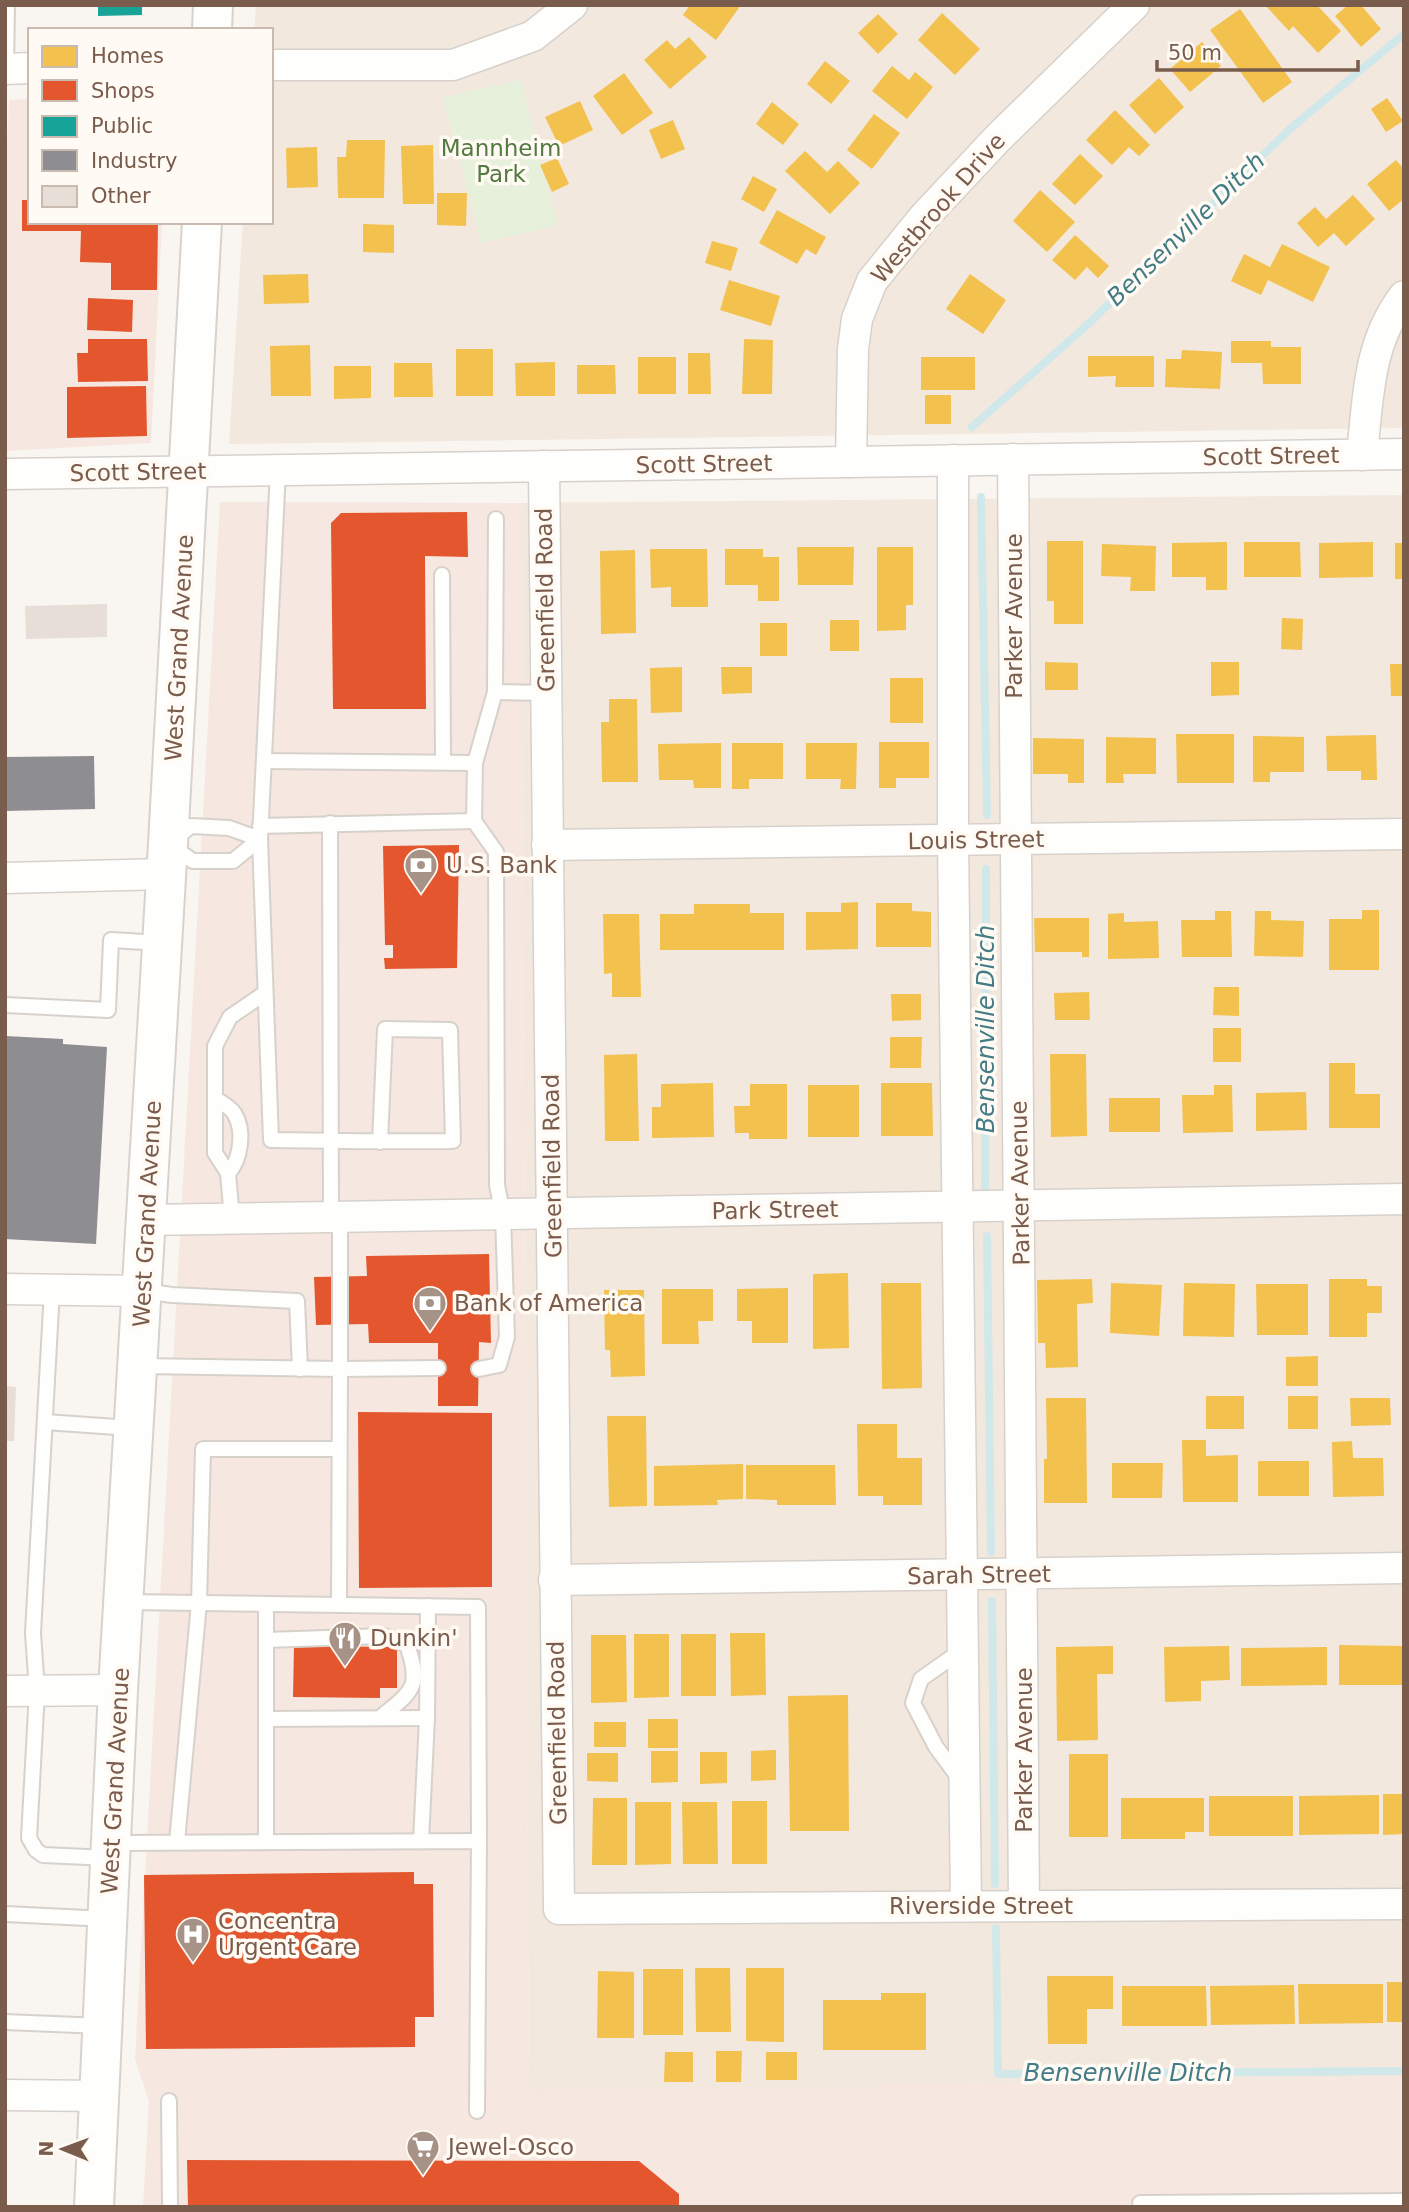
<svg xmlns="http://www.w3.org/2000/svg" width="1409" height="2212" viewBox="0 0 1409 2212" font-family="'DejaVu Sans',sans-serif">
  <rect width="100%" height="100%" fill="#f9f5f0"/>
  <!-- residential -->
  <g fill="#f2e8de">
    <path d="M256,5H1404V428L229,444L243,222H271V30H254Z"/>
    <path d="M1404,495V2076L529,2092L521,503Z"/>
  </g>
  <!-- commercial -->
  <g fill="#f6e8e1">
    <path d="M30,99V222H162L151,443L5,451V187L9,100Z"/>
    <path d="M220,502L521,503L529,2091L1404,2076V2207H143L149,2101L135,2059Z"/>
  </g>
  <!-- green -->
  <path fill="#e7f0db" d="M521,80L558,225L481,243L443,97Z"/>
  <!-- homes -->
  <g fill="#f2c14e">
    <path d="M690,5H741L716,40L683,15Z"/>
    <path d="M1265,5H1317L1341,31L1318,53L1293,26L1289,31Z"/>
    <path d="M1348,5H1361L1381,29L1361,47L1335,16Z"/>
    <path d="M1240,9L1292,82L1263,103L1210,30Z"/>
    <path d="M942,13L980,49L955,75L918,40Z"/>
    <path d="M878,14L898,34L878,54L858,33Z"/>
    <path d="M689,37L707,57L670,89L644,60L667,40L675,49Z"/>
    <path d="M1202,42L1221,66L1190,92L1170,69Z"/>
    <path d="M825,61L850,81L831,104L807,84Z"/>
    <path d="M892,66L909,80L915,72L933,87L907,119L872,91Z"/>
    <path d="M624,73L653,113L622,135L593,96Z"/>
    <path d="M1159,78L1184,107L1155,134L1129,105Z"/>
    <path d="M1387,98L1403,121L1386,132L1371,109Z"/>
    <path d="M580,101L593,130L559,146L545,117Z"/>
    <path d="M772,102L799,124L783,145L756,124Z"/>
    <path d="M1115,110L1150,145L1139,156L1129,147L1112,165L1086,140Z"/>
    <path d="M874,114L900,133L872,169L847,150Z"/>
    <path d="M673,120L685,149L661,159L649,130Z"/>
    <path d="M347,140H385L384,198H338L337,157H346Z"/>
    <path d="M433,145L434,204H403L401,146Z"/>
    <path d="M317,147L318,187L287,188L286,148Z"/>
    <path d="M805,151L827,172L838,161L860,183L830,214L785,171Z"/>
    <path d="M1080,154L1103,176L1075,205L1052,184Z"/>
    <path d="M557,158L569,184L552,192L540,165Z"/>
    <path d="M1396,160L1404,169V199L1389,211L1367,184Z"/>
    <path d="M753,176L777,189L764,212L741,199Z"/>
    <path d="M1040,190L1075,222L1047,252L1013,221Z"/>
    <path d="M437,193H467L466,226L437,225Z"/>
    <path d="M1353,195L1375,219L1346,246L1334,233L1318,247L1297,223L1315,207L1326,219Z"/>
    <path d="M777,210L826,237L816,255L806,249L797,264L759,243Z"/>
    <path d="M363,224L394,225V253L363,252Z"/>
    <path d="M1075,235L1109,266L1098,278L1087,267L1075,280L1052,260Z"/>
    <path d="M712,241L738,248L731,271L705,263Z"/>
    <path d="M1282,244L1330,267L1313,302L1268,280L1261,295L1231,281L1244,254L1270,267Z"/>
    <path d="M308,274L309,303L264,304L263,275Z"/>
    <path d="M970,274L1006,300L983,334L946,309Z"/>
    <path d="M729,280L780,296L771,326L720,310Z"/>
    <path d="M744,339L773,340L772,394H742Z"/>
    <path d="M1231,341H1271V347H1301V384H1263L1262,363H1231Z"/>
    <path d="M310,345L311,396H271L270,346Z"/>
    <rect x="456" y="349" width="37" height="47"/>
    <path d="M1182,350L1222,352L1220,389L1165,387L1166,359H1181Z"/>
    <path d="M688,353H710L711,394H688Z"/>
    <path d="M1088,356H1154V387H1115L1116,376L1088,377Z"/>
    <rect x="638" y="357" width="38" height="37"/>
    <rect x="921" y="357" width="54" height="33"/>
    <path d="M555,362V396H516L515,363Z"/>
    <path d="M394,363H432L433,397H394Z"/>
    <path d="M577,365H615L616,394H577Z"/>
    <path d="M334,366H371V398L334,399Z"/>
    <rect x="925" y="395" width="26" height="29"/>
    <path d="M1047,541H1083V624H1054V601H1047Z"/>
    <path d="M1227,542V590H1206V577H1172V543Z"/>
    <path d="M1244,542H1300L1301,577H1244Z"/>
    <path d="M1373,542V577L1319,578V543Z"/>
    <rect x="1395" y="543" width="9" height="36"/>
    <path d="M1102,544L1156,546L1155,591H1130L1131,577L1101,576Z"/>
    <path d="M797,547H854L853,585H798Z"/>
    <path d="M877,547H913V605H906V630L877,631Z"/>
    <path d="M650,549H707L708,607H671V587L651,588Z"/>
    <path d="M725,549H763V557H779V601H758V585H725Z"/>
    <path d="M635,550L636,633L601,634L600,551Z"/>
    <path d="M1282,618L1303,619L1302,650L1281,649Z"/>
    <rect x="830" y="620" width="29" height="31"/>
    <rect x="760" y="623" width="27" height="33"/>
    <path d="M1045,662L1078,663V690H1045Z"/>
    <path d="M1211,662H1239V695L1211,696Z"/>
    <path d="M1390,664H1404V696H1391Z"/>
    <path d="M682,667V712L651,713L650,668Z"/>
    <path d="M721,667H752V693L722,694Z"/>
    <rect x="890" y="678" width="33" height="45"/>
    <path d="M609,699H637L638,782H602L601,722H609Z"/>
    <path d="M1176,734H1234V783H1177Z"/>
    <path d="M1376,735L1377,780H1361V771H1327L1326,736Z"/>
    <path d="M1253,736L1304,737V772H1270V782H1253Z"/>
    <path d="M1106,737L1156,738V774H1123L1124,783H1106Z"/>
    <path d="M1033,738L1084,739V783H1068V774H1033Z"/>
    <path d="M879,742H929V778H896V788H879Z"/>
    <path d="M721,743V788H694L693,780H659L658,744Z"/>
    <path d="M732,743H783V779H749V789H732Z"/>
    <path d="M806,743H857L856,789H840L841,779H806Z"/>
    <path d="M858,902V949L806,950V912H841V903Z"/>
    <path d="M876,903H912V911L931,912V947H876Z"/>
    <path d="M694,904H750V913H784V950H660V914H694Z"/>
    <path d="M1362,910H1379V970H1329V919H1362Z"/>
    <path d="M1215,911H1231L1232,957H1182L1181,920H1215Z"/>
    <path d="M1255,911H1271V920L1304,921L1303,957L1254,956Z"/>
    <path d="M1124,913V922L1158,921L1159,958L1108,959V914Z"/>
    <path d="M603,914H639L641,997H612V973L604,974Z"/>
    <path d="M1034,918H1089V957H1082V952H1035Z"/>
    <path d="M1214,987H1239V1016L1213,1015Z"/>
    <path d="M1089,992L1090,1020H1055L1054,993Z"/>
    <path d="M891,994H921V1020L892,1021Z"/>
    <rect x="1213" y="1028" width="28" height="34"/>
    <path d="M890,1037H922L921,1068H890Z"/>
    <path d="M637,1054L639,1141H605L604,1055Z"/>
    <path d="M1050,1054H1086L1087,1136L1051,1137Z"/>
    <path d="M1329,1063H1355V1094H1380V1128H1329Z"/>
    <path d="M713,1083L714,1137L652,1138V1107H661V1084Z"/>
    <path d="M881,1083H932L933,1136H881Z"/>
    <path d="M750,1084H787V1139H749V1133H735L734,1106H750Z"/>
    <rect x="808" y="1085" width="51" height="52"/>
    <path d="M1214,1085H1232L1233,1132L1183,1133L1182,1095H1214Z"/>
    <path d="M1306,1092L1307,1130L1256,1131V1093Z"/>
    <rect x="1109" y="1098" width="51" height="34"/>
    <path d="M848,1273L849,1348L813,1349V1274Z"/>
    <path d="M1092,1279L1093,1303L1077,1304L1078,1367L1046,1368L1045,1343H1038L1037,1280Z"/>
    <path d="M1329,1279H1367V1286H1382V1313H1367V1337H1329Z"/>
    <path d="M881,1283H921L922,1388L882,1389Z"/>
    <path d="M1111,1283L1162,1285L1159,1336L1110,1333Z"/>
    <path d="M1184,1283L1235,1284L1234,1337L1183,1336Z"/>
    <path d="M1256,1284H1308V1335H1257Z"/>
    <path d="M788,1288V1343H752V1321H737V1289Z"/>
    <path d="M662,1289H713V1321H698L699,1344H662Z"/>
    <path d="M604,1290H644L645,1376L611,1377L610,1350H605Z"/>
    <path d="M1318,1356V1386H1286V1357Z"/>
    <rect x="1206" y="1396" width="38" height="33"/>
    <rect x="1288" y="1396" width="30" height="33"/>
    <path d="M1046,1398H1086L1087,1503H1044V1459H1047Z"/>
    <path d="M1350,1398H1390L1391,1425L1351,1426Z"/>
    <path d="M607,1416H646L647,1506L609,1507Z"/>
    <path d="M857,1424H897V1458H922V1505H883V1496H858Z"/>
    <path d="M1182,1440H1206V1456L1238,1455V1502H1183Z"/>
    <path d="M1352,1441L1353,1458H1383L1384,1496L1333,1497L1332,1442Z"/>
    <rect x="1258" y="1461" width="51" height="35"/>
    <path d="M1112,1463H1163L1162,1498H1112Z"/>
    <path d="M743,1464V1499L717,1500L718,1505L654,1506V1466Z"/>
    <path d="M746,1465H835L836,1505H777V1500L746,1499Z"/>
    <path d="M730,1633H765L766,1695L731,1696Z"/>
    <path d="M634,1634H669V1697L634,1698Z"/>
    <rect x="681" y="1634" width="35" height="62"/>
    <path d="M591,1635H626L627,1702L591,1703Z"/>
    <path d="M1339,1645L1404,1646V1685H1339Z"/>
    <path d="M1113,1646V1674H1097L1098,1740L1057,1741L1056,1647Z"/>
    <path d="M1229,1646L1230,1680L1201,1681V1701L1165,1702L1164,1647Z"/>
    <path d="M1327,1647V1685L1241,1686V1648Z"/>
    <path d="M848,1695L849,1831H790L788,1696Z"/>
    <rect x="648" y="1719" width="30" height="29"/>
    <rect x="594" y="1722" width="32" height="25"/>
    <path d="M776,1750V1780L751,1781V1751Z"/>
    <path d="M651,1751H678V1782L651,1783Z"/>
    <path d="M700,1752H727V1783L700,1784Z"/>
    <path d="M587,1753H618V1782L587,1781Z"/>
    <rect x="1069" y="1754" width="39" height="83"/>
    <path d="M1383,1794H1404V1834L1383,1835Z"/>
    <path d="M1379,1795V1834L1299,1835V1796Z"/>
    <rect x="1209" y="1796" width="84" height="40"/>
    <path d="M593,1798H627V1865H592Z"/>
    <path d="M1121,1798H1204V1832H1185V1839H1121Z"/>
    <rect x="732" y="1801" width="35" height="63"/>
    <path d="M635,1802H671V1864L635,1865Z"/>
    <path d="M682,1802H717L718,1864H683Z"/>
    <path d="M695,1968H730L731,2032H696Z"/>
    <path d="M746,1968H784V2042L746,2041Z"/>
    <rect x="643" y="1969" width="40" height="66"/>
    <path d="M598,1971L634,1972V2038H597Z"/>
    <path d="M1047,1976H1113V2009H1087V2044H1048Z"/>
    <rect x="1387" y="1982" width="17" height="40"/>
    <path d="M1298,1984H1383V2023L1299,2024Z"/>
    <path d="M1294,1985L1295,2024L1211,2025L1210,1986Z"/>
    <path d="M1122,1986H1206L1207,2026H1122Z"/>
    <path d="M881,1993H926V2050H823V2000H881Z"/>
    <path d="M716,2051H742L741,2082H716Z"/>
    <path d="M665,2052H693V2082H664Z"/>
    <rect x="766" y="2052" width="31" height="28"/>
  </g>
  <!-- shops -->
  <g fill="#e4572e">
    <path d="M22,200H30V222H158L157,290H111V263L80,262L81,231H22Z"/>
    <path d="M88,298L133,300L132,332L87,330Z"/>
    <path d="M88,339H147L148,381L78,382L77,353H88Z"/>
    <path d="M146,386L147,436L67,438V387Z"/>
    <path d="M467,512L468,557L425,556L426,709H333L331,523L341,513Z"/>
    <path d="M459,845L457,968L385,969L384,958H393V945H385L383,846Z"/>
    <path d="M489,1254L491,1343L479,1342L478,1406H438V1343H369L368,1324L316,1325L314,1277L367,1276L366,1256Z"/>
    <path d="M358,1412L492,1413V1587L359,1588Z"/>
    <path d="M294,1646L397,1647V1688H380V1698L293,1697Z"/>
    <path d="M414,1872V1884H433L434,2017H415V2047L146,2049L144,1875Z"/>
    <path d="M187,2160L639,2161L679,2194V2207H188Z"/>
  </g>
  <!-- public -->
  <path fill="#17a398" d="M98,5H142V15L98,16Z"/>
  <!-- industry -->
  <g fill="#8d8d92">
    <path d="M94,756L95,809L5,811V757Z"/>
    <path d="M5,1036L63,1039V1044L107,1047L96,1244L5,1239Z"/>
  </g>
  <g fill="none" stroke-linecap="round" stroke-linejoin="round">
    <!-- stream -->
    <g stroke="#d0e8ea" stroke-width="8">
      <path d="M972,427L1086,326L1291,128L1404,34"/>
      <path d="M981,497L987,815"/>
      <path d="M985,1189L986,869"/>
      <path d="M987,1236L991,1552"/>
      <path d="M992,1601L995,1884"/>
      <path d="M996,1928L998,2074L1404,2071"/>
    </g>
  </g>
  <!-- building -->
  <g fill="#e6ded7">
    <path d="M107,604V637L26,639L25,606Z"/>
    <path d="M5,1386L16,1387L14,1441H5Z"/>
  </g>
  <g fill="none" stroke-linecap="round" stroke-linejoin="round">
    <defs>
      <g id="lane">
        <path d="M6,70L7,5"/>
        <path d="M278,470L260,839L271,1140C331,1141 392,1142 453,1141L450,1030L385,1029L380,1142"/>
        <path d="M442,575L443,762"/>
        <path d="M495,692L546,693"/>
        <path d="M264,761L475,763L474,821L496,852L497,1185L503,1215L507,1337L499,1365L479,1369"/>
        <path d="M475,763L495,692L496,519"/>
        <path d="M330,823L331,1218"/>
        <path d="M191,826L229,828L260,839L233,861H193L168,844Z"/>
        <path d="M260,826L474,821"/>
        <path d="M5,1005L108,1010L111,940L161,943"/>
        <path d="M216,1099C222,1103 231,1108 234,1113C245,1130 241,1160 228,1173"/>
        <path d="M340,1217V1369L438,1368"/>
        <path d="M232,1219L228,1173L215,1153V1046L230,1017L265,993"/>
        <path d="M52,1290L33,1633L37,1691L29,1838L36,1850L43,1855L109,1858"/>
        <path d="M143,1291L172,1295L297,1301L300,1369"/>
        <path d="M140,1366L340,1369L339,1605"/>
        <path d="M45,1422L131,1428"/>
        <path d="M125,1602L478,1607L479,1841"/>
        <path d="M266,1640L385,1636L407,1645C422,1688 412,1691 380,1718"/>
        <path d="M266,1719L427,1718"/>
        <path d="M959,1778L936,1747L913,1703L921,1679L962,1650"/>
        <path d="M421,1841L427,1718L428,1606"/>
        <path d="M177,1842L199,1603L203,1449H339"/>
        <path d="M266,1842V1604"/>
        <path d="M113,1843L479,1841L477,2111"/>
        <path d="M5,1914L107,1919"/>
        <path d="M5,2022L102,2026"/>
        <path d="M169,2101L170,2207"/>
        <path d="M1140,2203L1404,2201"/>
      </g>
      <g id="street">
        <path d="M271,65H453L533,36L572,5"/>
        <path d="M5,69L30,68"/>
        <path d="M1362,455C1368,398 1368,343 1404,296"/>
        <path d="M1013,459C1015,942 1024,1424 1024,1906"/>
        <path d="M953,460V840L966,1906"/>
        <path d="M851,462L853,349L857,319L872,281L924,217L998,138L1134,5"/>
        <path d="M544,466L559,1909L1404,1904"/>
        <path d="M5,474L1404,454"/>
        <path d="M547,845L1404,834"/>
        <path d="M5,878L166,874"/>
        <path d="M146,1220L1404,1199"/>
        <path d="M5,1289L142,1291"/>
        <path d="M554,1580L1404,1568"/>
        <path d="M5,1691L118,1690"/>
        <path d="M5,2095L100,2096"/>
      </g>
      <g id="secondary">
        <path d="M212,30L213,5"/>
        <path d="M94,2207L118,1690L168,844L202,222"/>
      </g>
    </defs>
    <!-- lane casing -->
    <use href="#lane" stroke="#d7d1cb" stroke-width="18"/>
    <!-- street casing -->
    <use href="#street" stroke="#d7d1cb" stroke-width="33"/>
    <!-- secondary casing -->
    <use href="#secondary" stroke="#d9d2cb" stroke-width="42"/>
    <!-- lane -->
    <use href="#lane" stroke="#fefefd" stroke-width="14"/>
    <!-- street -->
    <use href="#street" stroke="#fefefd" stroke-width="30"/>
    <!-- secondary -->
    <use href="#secondary" stroke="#fefefd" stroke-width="38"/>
  </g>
  <!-- icons -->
  <defs>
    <symbol id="bank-pin" viewBox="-11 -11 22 30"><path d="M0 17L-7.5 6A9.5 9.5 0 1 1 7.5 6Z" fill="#a69286" stroke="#fffaf3"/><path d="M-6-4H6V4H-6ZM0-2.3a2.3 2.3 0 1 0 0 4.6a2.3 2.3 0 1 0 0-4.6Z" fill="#fff"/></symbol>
    <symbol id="restaurant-pin" viewBox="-11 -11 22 30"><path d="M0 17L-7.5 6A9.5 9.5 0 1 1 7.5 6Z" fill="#a69286" stroke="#fffaf3"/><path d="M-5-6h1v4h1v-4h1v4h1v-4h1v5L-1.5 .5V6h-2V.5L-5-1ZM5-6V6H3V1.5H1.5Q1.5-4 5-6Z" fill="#fff"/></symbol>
    <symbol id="hospital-pin" viewBox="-11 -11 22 30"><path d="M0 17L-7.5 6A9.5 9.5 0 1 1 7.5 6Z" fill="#a69286" stroke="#fffaf3"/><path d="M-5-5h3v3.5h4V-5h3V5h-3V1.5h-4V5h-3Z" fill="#fff"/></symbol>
    <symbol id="supermarket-pin" viewBox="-11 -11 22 30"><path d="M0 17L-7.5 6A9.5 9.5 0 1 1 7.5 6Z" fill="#a69286" stroke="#fffaf3"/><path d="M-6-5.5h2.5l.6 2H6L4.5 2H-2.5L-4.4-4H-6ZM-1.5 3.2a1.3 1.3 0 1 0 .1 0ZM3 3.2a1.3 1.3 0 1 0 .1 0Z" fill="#fff"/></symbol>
  </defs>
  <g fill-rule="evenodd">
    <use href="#bank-pin" x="402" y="846" width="38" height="52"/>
    <use href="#bank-pin" x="411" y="1284" width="38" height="52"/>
    <use href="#restaurant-pin" x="326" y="1619" width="38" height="52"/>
    <use href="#hospital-pin" x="174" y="1915" width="38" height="52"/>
    <use href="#supermarket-pin" x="404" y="2128" width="38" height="52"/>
  </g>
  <g text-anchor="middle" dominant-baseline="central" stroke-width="7" stroke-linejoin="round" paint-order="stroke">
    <!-- park labels -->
    <g font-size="23" fill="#537a41" stroke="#fffaf3">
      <text x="501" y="148">Mannheim<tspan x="501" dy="26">Park</tspan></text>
    </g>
    <!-- street labels -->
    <g font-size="23" fill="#7a5c4d" stroke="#fffaf3">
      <text transform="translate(938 208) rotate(-49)">Westbrook Drive</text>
      <text transform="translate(1271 456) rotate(-1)">Scott Street</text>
      <text transform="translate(704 464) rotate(-1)">Scott Street</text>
      <text transform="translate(138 472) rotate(-1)">Scott Street</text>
      <text transform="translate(545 600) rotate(-91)">Greenfield Road</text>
      <text transform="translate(1014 616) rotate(-90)">Parker Avenue</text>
      <text transform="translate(179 648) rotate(-87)">West Grand Avenue</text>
      <text transform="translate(976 840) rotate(-1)">Louis Street</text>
      <text transform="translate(552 1166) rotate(-91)">Greenfield Road</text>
      <text transform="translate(1020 1183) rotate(-91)">Parker Avenue</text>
      <text transform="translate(775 1210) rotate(-1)">Park Street</text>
      <text transform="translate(147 1214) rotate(-87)">West Grand Avenue</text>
      <text transform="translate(979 1575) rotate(-1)">Sarah Street</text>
      <text transform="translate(557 1733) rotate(-91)">Greenfield Road</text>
      <text transform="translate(1024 1750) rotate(-90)">Parker Avenue</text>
      <text transform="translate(115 1781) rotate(-87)">West Grand Avenue</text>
      <text x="981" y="1906">Riverside Street</text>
    </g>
    <!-- poi labels -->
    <g font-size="23" fill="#7a5c4d" stroke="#fffaf3" text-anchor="start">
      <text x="446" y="865">U.S. Bank</text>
      <text x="454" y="1303">Bank of America</text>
      <text x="370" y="1638">Dunkin'</text>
      <text x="218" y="1921">Concentra<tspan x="218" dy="26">Urgent Care</tspan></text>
      <text x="448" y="2147">Jewel-Osco</text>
    </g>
    <!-- water labels -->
    <g font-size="24" font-style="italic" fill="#437c86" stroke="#fffaf3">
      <text transform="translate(1186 229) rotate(-44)">Bensenville Ditch</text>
      <text transform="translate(986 1029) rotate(-90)">Bensenville Ditch</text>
      <text x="1128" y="2073">Bensenville Ditch</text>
    </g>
  </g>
  <!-- border -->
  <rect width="1409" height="2212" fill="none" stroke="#7a5c4d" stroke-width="14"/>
  <!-- legend -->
  <rect x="28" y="28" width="245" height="196" fill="#fffaf3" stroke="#cabbb1" stroke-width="2"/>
  <rect x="42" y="46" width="35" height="21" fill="#f2c14e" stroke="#cabbb1" stroke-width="2"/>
  <text x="91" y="63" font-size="21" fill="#7a5c4d">Homes</text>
  <rect x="42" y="80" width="35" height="21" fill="#e4572e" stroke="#cabbb1" stroke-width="2"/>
  <text x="91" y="98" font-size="21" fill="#7a5c4d">Shops</text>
  <rect x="42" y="116" width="35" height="21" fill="#17a398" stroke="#cabbb1" stroke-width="2"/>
  <text x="91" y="133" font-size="21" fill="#7a5c4d">Public</text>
  <rect x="42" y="150" width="35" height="21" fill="#8d8d92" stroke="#cabbb1" stroke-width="2"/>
  <text x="91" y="168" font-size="21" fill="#7a5c4d">Industry</text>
  <rect x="42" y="186" width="35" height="21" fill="#e6ded7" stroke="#cabbb1" stroke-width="2"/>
  <text x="91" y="203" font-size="21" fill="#7a5c4d">Other</text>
  <!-- north arrow -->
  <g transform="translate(63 2149) rotate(271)" stroke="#fffaf3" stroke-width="5" paint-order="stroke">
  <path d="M0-5L12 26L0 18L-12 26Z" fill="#7a5c4d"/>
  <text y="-10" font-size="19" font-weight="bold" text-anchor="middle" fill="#7a5c4d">N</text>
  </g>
  <!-- scale -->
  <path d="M1157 60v10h201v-10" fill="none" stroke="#7a5c4d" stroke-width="3.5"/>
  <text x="1168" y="60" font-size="21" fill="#7a5c4d" stroke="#fffaf3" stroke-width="5" paint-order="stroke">50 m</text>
</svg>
